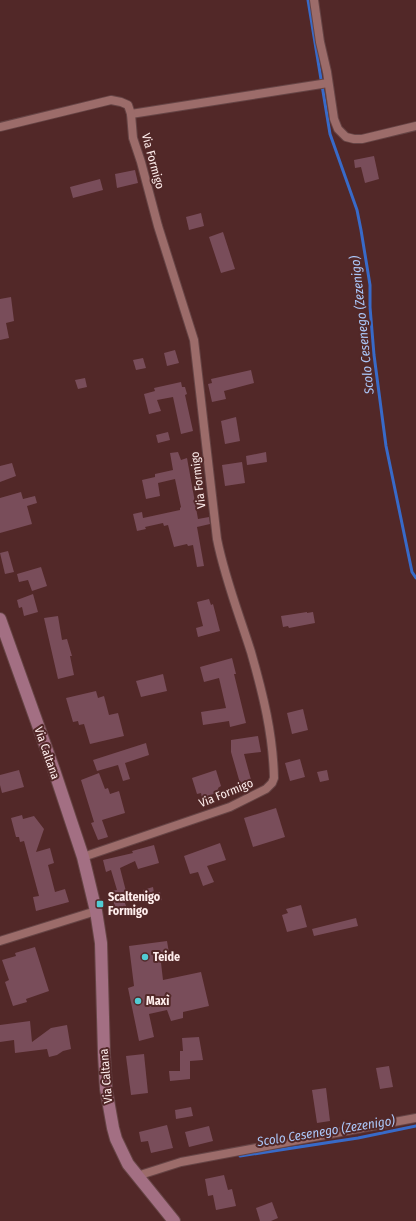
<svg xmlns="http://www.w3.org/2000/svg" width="416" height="1221" viewBox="0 0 416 1221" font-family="'Fira Sans Condensed',sans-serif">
  <rect width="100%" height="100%" fill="#522828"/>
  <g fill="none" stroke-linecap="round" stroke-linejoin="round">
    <!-- stream -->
    <g stroke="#386ac8" stroke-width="3">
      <path d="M308,0L330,134L357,210L361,230L370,285V307L374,355L386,446L412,572L416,578"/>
      <path d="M240,1156L358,1138L416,1126"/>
    </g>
  </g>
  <!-- building -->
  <g fill="#794d5a">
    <path d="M374,156L379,179L365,183L361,167L355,168L354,160Z"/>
    <path d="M135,170L138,183L117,188L115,174Z"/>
    <path d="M100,179L103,190L73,198L70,187Z"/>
    <path d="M201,213L204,226L189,230L186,217Z"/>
    <path d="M223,232L235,269L221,273L209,237Z"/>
    <path d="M11,297L14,321L6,323L9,338L0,340V299Z"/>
    <path d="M175,350L179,363L167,366L164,353Z"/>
    <path d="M143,358L146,368L136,370L133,360Z"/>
    <path d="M251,370L254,383L224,391L226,399L212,402L208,384L212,383L211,379Z"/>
    <path d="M85,378L87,387L78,389L75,380Z"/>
    <path d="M181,382L182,387H185L187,394L185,395L193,431L181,434L173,397L157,400L161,411L149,414L144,394L155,391L154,388Z"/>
    <path d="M236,417L240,441L225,444L221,421Z"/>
    <path d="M168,432L170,440L158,443L156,435Z"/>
    <path d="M178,452L181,460L187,458L198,519L209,517L210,524L197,527L204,566L197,567L193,545L188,546L187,544L174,547L168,525L164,526L163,523L145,527L146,529L137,531L133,514L142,512L143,518L180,510V508L181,507L175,479L158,483L160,496L146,499L142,480L155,477V474L173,470L170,453Z"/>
    <path d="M266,452L267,462L247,465L246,456Z"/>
    <path d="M242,462L245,483L225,486L222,465Z"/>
    <path d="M12,463L16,476L0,482V466Z"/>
    <path d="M21,492L23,499L35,496L37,503L27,506L32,524L0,533V498Z"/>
    <path d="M8,551L14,572L5,574L0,553Z"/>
    <path d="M41,567L47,586L32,591L28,580L19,582L17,574Z"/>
    <path d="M33,594L38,612L24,616L22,607L19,608L17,600Z"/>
    <path d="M209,599L211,605L213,604L220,631L198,637L196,628L203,626L197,602Z"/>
    <path d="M307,612V613L313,612L315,623L289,628L288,626L283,627L281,616Z"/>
    <path d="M58,616L62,640L67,639L72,656H70L74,675L58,679L44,618Z"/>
    <path d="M232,658L236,674H234L246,723L230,727L229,721L203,725L201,712L226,708L219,678L204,682L200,667Z"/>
    <path d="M163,674L167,691L141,697L136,681Z"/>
    <path d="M96,691L98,698L104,696L109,715L118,713L124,736L90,744L84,724L79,725L78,721L73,722L66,698Z"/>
    <path d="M303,709L308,730L292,734L287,713Z"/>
    <path d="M258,736L261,752L244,754L253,787L242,790L231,752V740Z"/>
    <path d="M146,743L149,755L125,763L130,779L123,781L118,765L97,771L93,760Z"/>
    <path d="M300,759L305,777L290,781L285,763Z"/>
    <path d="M19,770L24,787L2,793L0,785V775Z"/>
    <path d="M216,770L221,786L218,788L219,792L202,798L201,793L197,794L192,778Z"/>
    <path d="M327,770L329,780L320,782L317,772Z"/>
    <path d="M99,773L105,789L108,788L110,794L119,791L125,813L102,820L108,837L98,840L91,823L94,822L81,780Z"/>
    <path d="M276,808L285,837L253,847L244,818Z"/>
    <path d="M22,815L23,819L34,816L44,829L36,852L50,848L54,863L48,865L55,892L65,889L69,902L36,911L33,897L39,896L24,841L20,842L19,837H16L11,818Z"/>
    <path d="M220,843L226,860L207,866L214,882L203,886L198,872L190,874L184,856Z"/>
    <path d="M154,845L159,863L138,869L135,861L120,868L128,899L124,900L127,909L116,912L111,891L117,890L111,870L106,872L103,860L133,853L132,851Z"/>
    <path d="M153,887L154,893L160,892L162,900L147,904L143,890Z"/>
    <path d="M301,905L307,927L287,932L282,915L288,913L286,909Z"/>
    <path d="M356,918L358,926L314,936L312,929Z"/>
    <path d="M167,941L169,953L160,954L163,980L201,972L209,1006L183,1012V1018L171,1021L167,1010L149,1014L154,1037L139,1041L128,988L134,986L129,946Z"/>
    <path d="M35,947L49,991L26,999L27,1002L13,1006L5,982L9,980L2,960L16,956L15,953Z"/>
    <path d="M30,1021L32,1042L51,1028L67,1025L71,1049L63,1051L57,1055L49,1057L47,1049L15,1053L14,1040L0,1042V1025Z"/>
    <path d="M199,1037L203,1060L190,1061V1079L170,1081L169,1071H180V1051H183L182,1038Z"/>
    <path d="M144,1054L148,1093L131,1095L126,1056Z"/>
    <path d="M389,1066L393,1087L380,1089L376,1068Z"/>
    <path d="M326,1088L330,1121L317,1123L312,1090Z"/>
    <path d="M191,1107L193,1116L176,1119L175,1110Z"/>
    <path d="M167,1125L173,1148L151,1153L148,1141L141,1142L139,1132Z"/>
    <path d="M209,1126L213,1141L189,1147L185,1132Z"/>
    <path d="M224,1175L228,1190L232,1189L236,1206L216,1210L213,1195L208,1196L205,1179Z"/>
    <path d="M272,1202L278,1218L271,1221H260L256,1208Z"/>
  </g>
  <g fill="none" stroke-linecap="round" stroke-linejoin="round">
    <defs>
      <g id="street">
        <path d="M314,0L320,42L327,72L334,119L338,129L346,137L354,139H362L416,126"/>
        <path d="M131,114L328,83"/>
        <path d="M0,127L111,100L121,102L128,105L131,114L133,138L141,162L158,226L194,340L217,539C225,579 239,614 251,652C263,694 273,734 274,778L272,783L266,789L230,807L83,857"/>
        <path d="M0,941L96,911"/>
        <path d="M137,1176L181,1162L416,1118"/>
      </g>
      <path id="secondary" d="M0,619L54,770L83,857L96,911L101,943L104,1054L106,1089L113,1128L116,1139L128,1164L174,1221"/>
    </defs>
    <!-- street casing -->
    <use href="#street" stroke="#664445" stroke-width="10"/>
    <!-- secondary casing -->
    <use href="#secondary" stroke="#664445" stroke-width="14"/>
    <!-- street -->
    <use href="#street" stroke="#9c6c6a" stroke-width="8"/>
    <!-- secondary -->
    <use href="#secondary" stroke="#a36f83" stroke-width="12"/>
  </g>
  <!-- markers -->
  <g fill="#51ccd4" stroke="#522828" stroke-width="1.5">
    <rect x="96" y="900" width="8" height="8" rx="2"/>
    <circle cx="145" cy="957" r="4"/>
    <circle cx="138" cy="1001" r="4"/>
  </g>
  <g text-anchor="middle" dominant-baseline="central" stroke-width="4" stroke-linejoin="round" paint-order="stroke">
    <!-- street labels -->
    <g font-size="12" fill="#feedec" stroke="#522828">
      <text transform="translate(153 161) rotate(75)">Via Formigo</text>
      <text transform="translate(198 480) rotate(-97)">Via Formigo</text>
      <text transform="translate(47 753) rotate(71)">Via Caltana</text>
      <text transform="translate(226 793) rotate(-22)">Via Formigo</text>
      <text transform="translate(106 1076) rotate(-95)">Via Caltana</text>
    </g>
    <!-- poi labels -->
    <g font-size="12" font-weight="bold" fill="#feedec" stroke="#522828" text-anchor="start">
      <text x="108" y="897">Scaltenigo<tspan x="108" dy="14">Formigo</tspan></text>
      <text x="153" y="957">Teide</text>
      <text x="146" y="1001">Maxì</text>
    </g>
    <!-- water labels -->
    <g font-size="13" font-style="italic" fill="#abc6f7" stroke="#522828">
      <text transform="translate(362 325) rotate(-96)">Scolo Cesenego (Zezenigo)</text>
      <text transform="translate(326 1131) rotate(-9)">Scolo Cesenego (Zezenigo)</text>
    </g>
  </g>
</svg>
